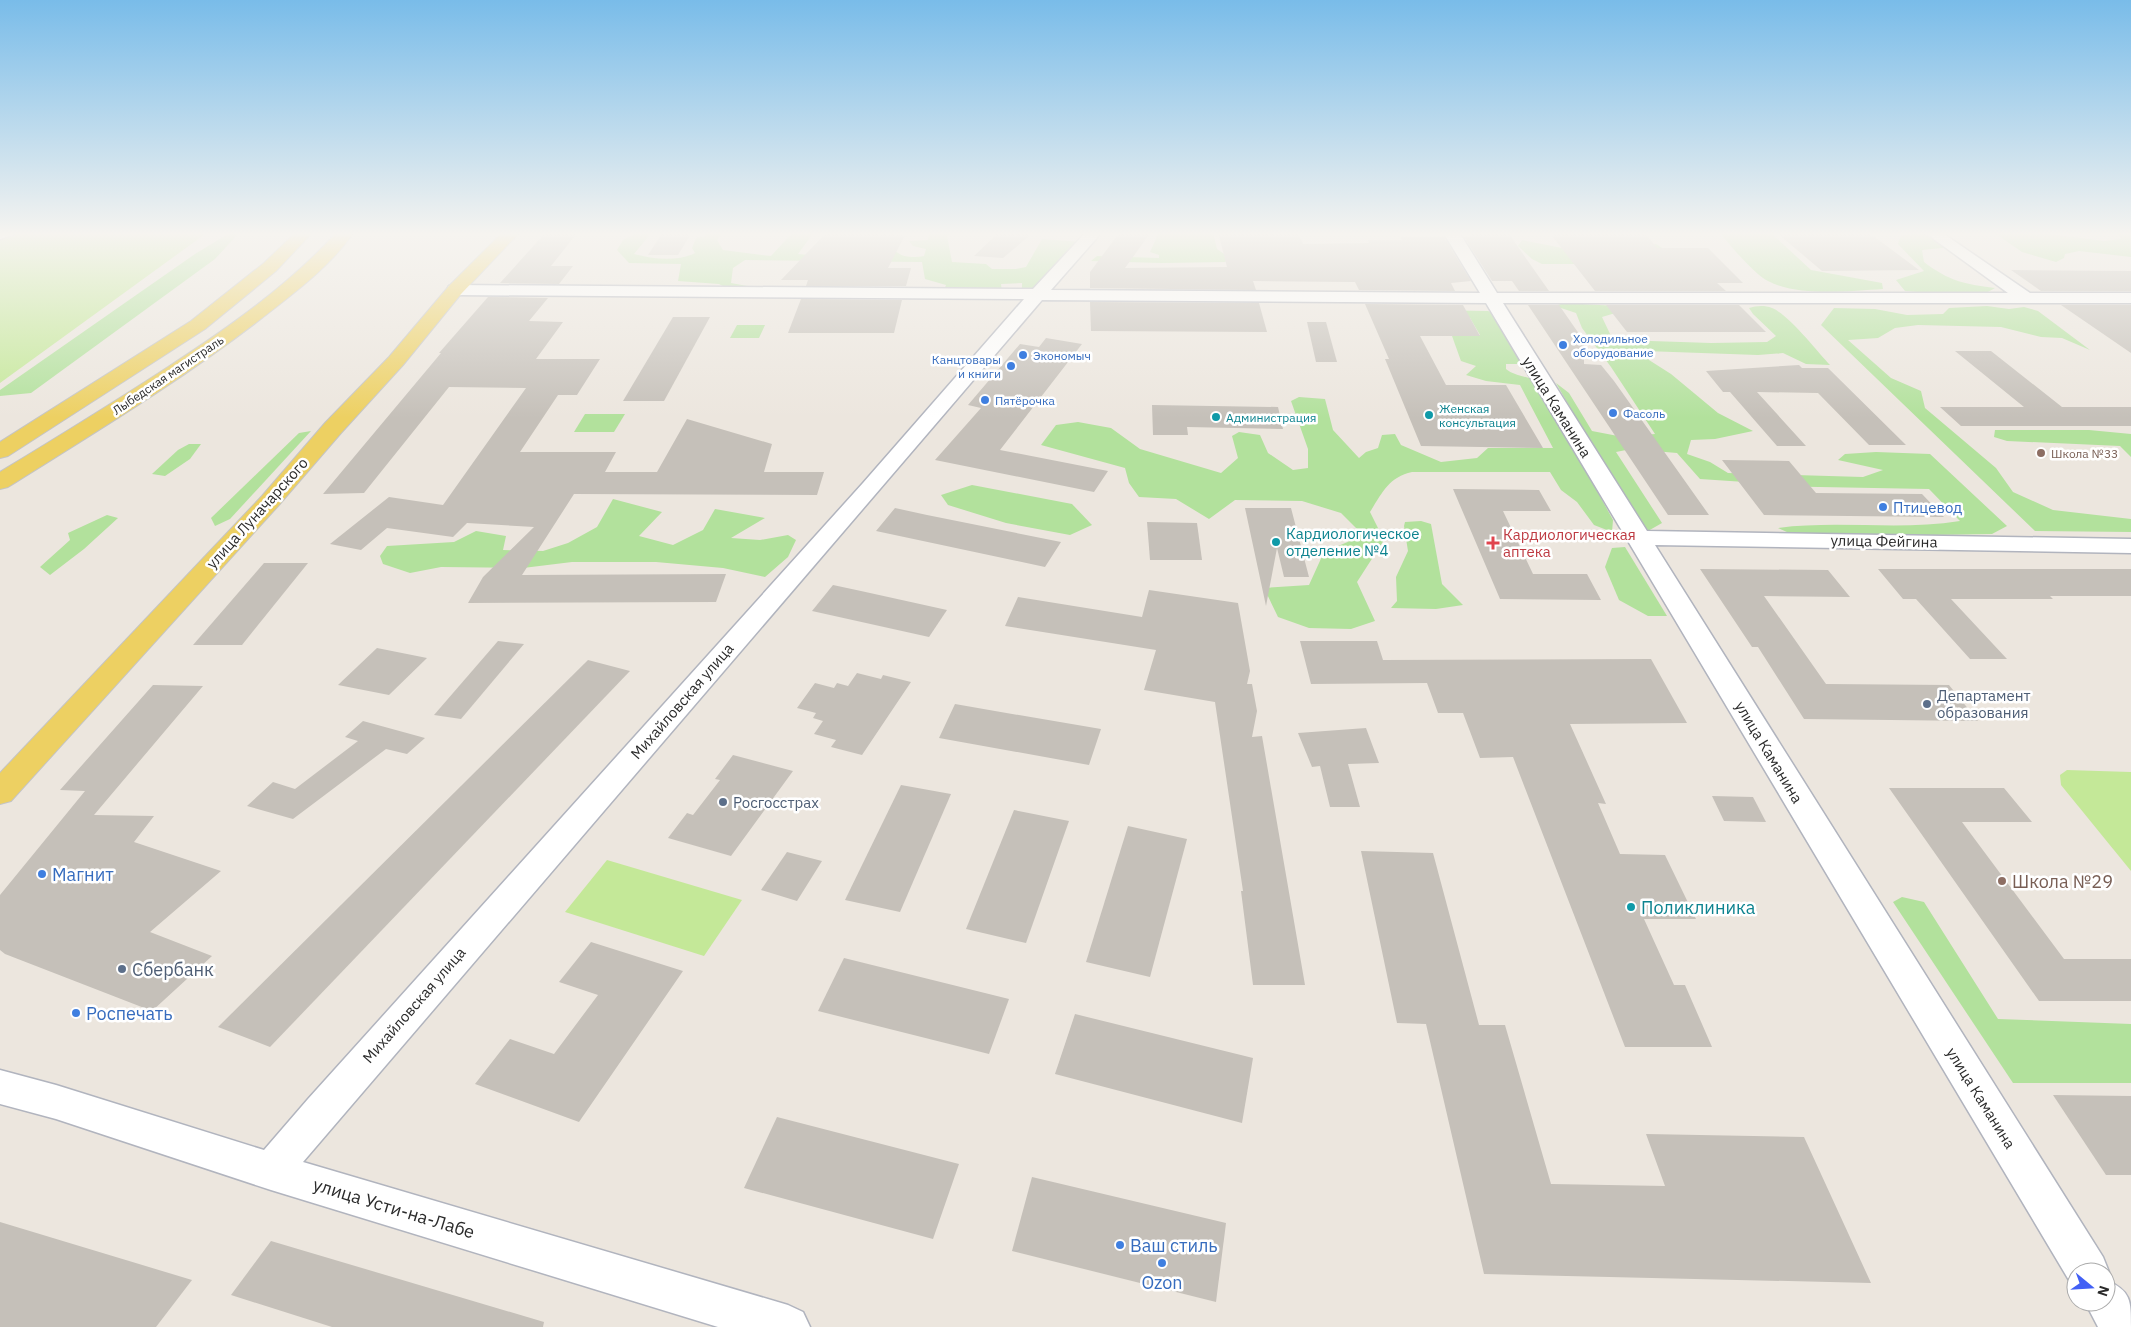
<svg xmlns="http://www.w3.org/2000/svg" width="2131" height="1327" viewBox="0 0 2131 1327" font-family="'IBM Plex Sans',sans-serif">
  <rect width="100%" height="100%" fill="#ece6de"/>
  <!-- green -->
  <g fill="#b2e19c">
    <path d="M231,232L239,233L215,259L31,393L0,396V390L195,254Z"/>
    <path d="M638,232H652L634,254C653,259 677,262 695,253L692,248L696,238L705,236L707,232H724L717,240L723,250L771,256L793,232H814L798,254L843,258L891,247C901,258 910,258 924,256L926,249L913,246L909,241L928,240L929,234L903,232H951L947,236L952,262L986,264L992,269H1016L1026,267L1042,239L1081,242L1035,290L1022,289V283L1001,284L1002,292L944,290L946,285L925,279L922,262L745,260L733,268L731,283L758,288L730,290L719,284L678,281L681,264L629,263L617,250L623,240Z"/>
    <path d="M1159,232H1213L1217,249L1230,258L1225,262L1162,263L1091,261L1097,256L1159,258V255L1150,252Z"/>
    <path d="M1719,232H1770L1811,270L1882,283L1883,289C1849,291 1799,297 1768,281C1754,274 1730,245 1719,232Z"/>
    <path d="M1993,232H2036L2104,241L2121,239L2117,232H2130L2131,257L2079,251L2065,254L2064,258L2056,262L2022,252Z"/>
    <path d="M1929,233L1952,247L1922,250L1924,262C1949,281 1964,284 1995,288L1979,297L1905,291L1896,280L1924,271L1898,244L1901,235Z"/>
    <path d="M1522,240L1588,253L1647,247L1656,244L1667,251L1681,264H1542L1532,259L1518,246Z"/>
    <path d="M1564,303L1636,307L1669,315L1612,314L1602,317L1611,336L1651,341L1711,343L1767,342L1776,336L1753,314L1749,308C1756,306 1764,305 1772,308C1788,314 1817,351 1830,365L1806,364L1783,353L1758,355L1645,351L1649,360L1671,374L1718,413L1753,431L1715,439L1691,440L1687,454L1710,462L1728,473L1863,477L1883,470L1838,460L1845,454L1876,452L1930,454L2007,526L1992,534L1798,537L1778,528C1838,520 1900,531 1960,521L1929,489L1769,486L1745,482L1700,479L1677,453L1631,449L1616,452L1662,523L1648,531L1589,441L1556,383L1569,393L1592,431L1623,437L1655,434L1611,367L1582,328L1576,313L1555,306Z"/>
    <path d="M1987,306L2009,309L2024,307L2038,311L2090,350L2062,338L2041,337L2001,327L1918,325L1895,328L1878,338L1848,340L1891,378L1921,391L1925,408L1996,468L2013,492L2053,510L2131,519V532L2035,531L1821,325L1834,308L1875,309L1907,315L1943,314L1949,308Z"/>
    <path d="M1427,310L1488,311L1493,313L1520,362L1517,364H1506V369C1514,376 1527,376 1537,381L1613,520L1612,532L1594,525L1577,502L1561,490L1550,472H1412C1389,477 1382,493 1370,512L1384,540L1357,582L1375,621L1351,629L1309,628L1278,617L1264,588L1309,585L1324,552L1350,541L1360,532L1341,513L1302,501L1235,500L1209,519L1176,499L1139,497L1129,483L1125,468L1041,445L1056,425L1078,422L1111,428L1140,449L1221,473L1238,458L1232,436L1239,432L1260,435L1268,453L1293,470L1308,468V449L1291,401L1299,397L1325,399L1333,430L1359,458L1366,452L1378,448L1382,435L1395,434L1401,445L1441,462L1477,458L1488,448H1553L1520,385L1486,381L1466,375L1476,366L1461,361L1452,336L1480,335L1470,318H1436Z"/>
    <path d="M737,325H765L759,338H730Z"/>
    <path d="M585,414H625L614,432H574Z"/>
    <path d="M1995,430H2089L2131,434V457L2120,446L2007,441L1994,437Z"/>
    <path d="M311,431L230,519L215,526L211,518L299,433Z"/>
    <path d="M189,444H201L190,459L165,476L152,474L178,450Z"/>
    <path d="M972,485L1072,504L1092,525L1070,535L1006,523L948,505L941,495Z"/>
    <path d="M613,499L662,512L639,536L673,545L703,530L715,509L765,518L731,538L760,540L788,535L796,540L788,557L765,577L723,568L656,562H572L523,568L441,567L410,573L383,564L380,556L387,546L454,542L476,531L506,536L503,550L543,551L568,543L597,527Z"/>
    <path d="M107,515L118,518L84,549L50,575L40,567L70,540L68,533Z"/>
    <path d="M1421,521L1431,524L1442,584L1463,605L1436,609L1391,608L1397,601L1396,577L1408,551L1404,526L1405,522Z"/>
    <path d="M1625,547L1667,616H1648L1619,600L1605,567L1612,548Z"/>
    <path d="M1902,897L1924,902L1998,1019L2131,1024V1083H2013L1893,902Z"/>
  </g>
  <!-- pitch -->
  <g fill="#c4e898">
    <path d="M30,232H208L0,383V237Z"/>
    <path d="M2067,770L2131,772V871L2061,785L2060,775Z"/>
    <path d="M607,860L742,900L704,956L565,912Z"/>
  </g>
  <!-- building -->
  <g fill="#c5c0b9">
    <path d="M546,232H578L551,266H573L559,284L500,283Z"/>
    <path d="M663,232H692L678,255H648Z"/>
    <path d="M827,232L905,235L888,268H911L906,286H806L808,280H781Z"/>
    <path d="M999,232H1034L1003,258L974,256Z"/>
    <path d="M1120,232H1151L1125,268L1227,267L1218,232H1298L1303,244L1369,243L1368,240H1402L1400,237H1444L1471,281L1451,283L1455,291L1359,290L1355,282H1351L1253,281L1256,290L1090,288V272Z"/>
    <path d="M1549,232H1644L1657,248H1708L1743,283H1717L1726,291H1595Z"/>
    <path d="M1776,232H1868L1919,270L1822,271Z"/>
    <path d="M1471,234H1509L1549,291H1519L1512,281H1492L1464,237H1473Z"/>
    <path d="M2011,270L2131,271V291H2041Z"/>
    <path d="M488,297L548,298L529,321L563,322L536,359H600L577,395H558L520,452H616L605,472H657L687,419L772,444L764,472H824L817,495L574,494L522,575L726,574L716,602L468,603L483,577L534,527L467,523L453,537L387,528L361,550L330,544L389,497L443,505L526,388L449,387L364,493L323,494L441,353H439Z"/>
    <path d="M801,299L902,300L894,333H788Z"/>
    <path d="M1090,302L1259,303L1267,332L1091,331Z"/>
    <path d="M1365,304L1463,305L1480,336H1420L1446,385H1506L1543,448L1421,446L1385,359H1389Z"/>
    <path d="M1528,305H1559L1584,341V364L1601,365L1614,381L1709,515H1668Z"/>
    <path d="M1606,305H1739L1766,332H1627Z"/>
    <path d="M2061,305H2131V353Z"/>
    <path d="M673,317H710L664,401H623Z"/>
    <path d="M1307,322H1326L1337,362H1316Z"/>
    <path d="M1046,338L1082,344L1000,450L1108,471L1094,492L935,460L981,408L968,405L1020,344L1039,347Z"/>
    <path d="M1955,351H1991L2062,407H2131V426H1961L1940,407H2024Z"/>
    <path d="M1799,365L1802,368H1828L1906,445H1869L1818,393L1757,392L1806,446H1777L1730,392H1723L1706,371Z"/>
    <path d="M1152,405L1278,407L1283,429L1187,427L1188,435H1153Z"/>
    <path d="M1722,460L1789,461L1816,493L1922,494L1944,517L1764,515Z"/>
    <path d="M1453,489L1539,490L1551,511H1503L1533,574H1587L1601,600L1500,599Z"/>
    <path d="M895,508L927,515L1061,542L1045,567L876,531Z"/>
    <path d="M1245,508H1291L1309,577H1284L1277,548L1266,606Z"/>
    <path d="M1147,522L1197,523L1202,560H1150Z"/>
    <path d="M264,563H308L242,645H193Z"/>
    <path d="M1700,569L1828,570L1850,597L1764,596L1826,684L1949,685L1978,721L1804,719L1758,647H1752Z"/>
    <path d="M1878,569H2131V596H2050L2053,599H1951L2007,659H1970L1916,599H1903Z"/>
    <path d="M833,585L861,591L947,610L929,637L812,611Z"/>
    <path d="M1149,590L1238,603L1250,671L1247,684H1252L1257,711L1252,737L1262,736L1305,985H1253L1241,891H1243L1215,702L1144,690L1156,650L1005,626L1018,597L1142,617Z"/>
    <path d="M498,641L524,644L461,719L434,715Z"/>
    <path d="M1300,641H1377L1383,660L1651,659L1687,723L1570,724L1606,804L1598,803L1620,854L1665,855L1696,919H1644L1674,985H1685L1712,1047H1625L1513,757L1480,758L1463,713H1438L1427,683L1311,684Z"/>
    <path d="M377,648L427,658L389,695L338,685Z"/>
    <path d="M588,660L630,671L270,1047L218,1027Z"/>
    <path d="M857,673L881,679L883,675L911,682L862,755L831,747L836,740L814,734L823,721L813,718L816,713L797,708L815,683L834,688L837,683L848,686Z"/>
    <path d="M153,685L203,686L94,815L154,816L134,842L221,871L150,932L212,956L152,1011L5,954L0,950V895L85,791L60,790Z"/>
    <path d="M955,704L995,711L1101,729L1089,765L939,738Z"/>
    <path d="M363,721L425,738L407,754L386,749L293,819L247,806L273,782L295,789L358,741L345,737Z"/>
    <path d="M1366,728L1379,763L1348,764L1360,807H1330L1320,766L1312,767L1298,733Z"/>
    <path d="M733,755L793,771L731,856L668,838L687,813L693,815L720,780L715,779Z"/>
    <path d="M901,785L951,794L900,912L845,900Z"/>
    <path d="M1889,788H2004L2032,822H1962L2064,959H2131V1001H2039Z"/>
    <path d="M1712,796L1753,797L1766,822L1724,821Z"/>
    <path d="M1014,810L1069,821L1026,943L966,929Z"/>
    <path d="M1128,826L1187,839L1150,977L1086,962Z"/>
    <path d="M1361,851L1433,853L1479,1025H1505L1551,1184L1665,1186L1646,1134L1804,1137L1871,1283L1484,1274L1426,1024L1397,1023Z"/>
    <path d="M787,852L822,861L797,901L761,890Z"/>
    <path d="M591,942L683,971L579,1122L475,1084L510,1039L554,1054L598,995L559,982Z"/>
    <path d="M844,958L1009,999L989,1054L818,1011Z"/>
    <path d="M1075,1014L1253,1058L1242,1123L1055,1074Z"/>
    <path d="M2053,1095L2131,1096V1175H2106Z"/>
    <path d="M777,1117L959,1164L933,1239L744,1188Z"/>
    <path d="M1032,1177L1226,1223L1216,1302L1012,1251Z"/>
    <path d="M0,1222L192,1280L156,1327H0Z"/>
    <path d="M271,1241L544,1322L543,1327H332L231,1295Z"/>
  </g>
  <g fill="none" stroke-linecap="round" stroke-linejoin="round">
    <defs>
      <g id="minor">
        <path d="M0,232H15L13,235L0,239Z"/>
        <path d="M1086,232H1102L1051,290L1480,293L1443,232H1459L1497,293H2008L1924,232H1941L2030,293H2131V303H1503L1647,531L2131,539V553L1655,545L2103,1257L2109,1272L2106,1279V1272H2076V1288L2073,1287L1486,303L1042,300L303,1162L788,1305L803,1312L810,1327H718L271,1190L56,1119L0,1104V1070L56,1085L264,1150L308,1099L863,483L1024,299L455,295L449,294L447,290L449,286L455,285L1033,289Z"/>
        <path d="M2106,1280C2131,1291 2131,1300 2131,1327H2098L2085,1302H2106Z"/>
      </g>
      <g id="major">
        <path d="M296,232H313L276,271L205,329L8,456L0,458V442L191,321L264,263Z"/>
        <path d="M337,232H354C331,266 294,293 262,318C182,380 94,433 8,487L0,489V472C56,438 113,403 168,367C228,328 288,286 337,232Z"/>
        <path d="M503,232H520L461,294L403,365L341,433L278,506L11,801L0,804V773L262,496L325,423L389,357L449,286Z"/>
      </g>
    </defs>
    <!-- minor casing -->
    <use href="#minor" stroke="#b1b4be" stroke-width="3"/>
    <!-- major casing -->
    <use href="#major" stroke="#c4c4c4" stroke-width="2"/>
    <!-- minor -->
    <use href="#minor" fill="#fff" fill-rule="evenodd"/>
    <!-- major -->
    <use href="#major" fill="#edd062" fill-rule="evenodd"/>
  </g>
  <!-- sky -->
  <linearGradient id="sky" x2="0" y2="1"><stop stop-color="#79bce9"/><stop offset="0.56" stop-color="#f6f4f0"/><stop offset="1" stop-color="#f6f4f0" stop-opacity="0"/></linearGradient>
  <rect width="2131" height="418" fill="url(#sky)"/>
  <!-- markers -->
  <g fill="#3f7fe0" stroke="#fff" stroke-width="2">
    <circle cx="1563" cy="345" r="5"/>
    <circle cx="1023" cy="355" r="5"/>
    <circle cx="1011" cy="366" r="5"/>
    <circle cx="985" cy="400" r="5"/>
    <circle cx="1613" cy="413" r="5"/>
    <circle cx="1883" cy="507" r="5"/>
    <circle cx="42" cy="874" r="5"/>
    <circle cx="76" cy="1013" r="5"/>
    <circle cx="1120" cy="1245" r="5"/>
    <circle cx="1162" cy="1263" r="5"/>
  </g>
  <g fill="#0f9aa8" stroke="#fff" stroke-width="2">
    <circle cx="1429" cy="415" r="5"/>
    <circle cx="1216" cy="417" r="5"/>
    <circle cx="1276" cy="542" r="5"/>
    <circle cx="1631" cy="907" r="5"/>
  </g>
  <g fill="#8d6e63" stroke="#fff" stroke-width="2">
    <circle cx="2041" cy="453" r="5"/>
    <circle cx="2002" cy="881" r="5"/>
  </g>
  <path fill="#e0444e" stroke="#fff" stroke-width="2" d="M1490.5 535.5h5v5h5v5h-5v5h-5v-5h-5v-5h5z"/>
  <g fill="#5c6f8a" stroke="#fff" stroke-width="2">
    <circle cx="1927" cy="704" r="5"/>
    <circle cx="723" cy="802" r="5"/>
    <circle cx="122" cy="969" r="5"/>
  </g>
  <g text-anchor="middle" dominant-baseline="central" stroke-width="5" stroke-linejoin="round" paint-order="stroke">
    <!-- far-shop labels -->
    <g font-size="12" fill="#366cbe" stroke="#fff" text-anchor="start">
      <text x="1573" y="338">Холодильное<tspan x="1573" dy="14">оборудование</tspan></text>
      <text x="1033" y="355">Экономыч</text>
      <text x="1001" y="359" text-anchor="end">Канцтовары<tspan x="1001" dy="14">и книги</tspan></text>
      <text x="995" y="400">Пятёрочка</text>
      <text x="1623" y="413">Фасоль</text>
    </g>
    <!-- far-street labels -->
    <g font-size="12" fill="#2b2b2b" stroke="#fff">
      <text transform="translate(168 375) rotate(-34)">Лыбедская магистраль</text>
    </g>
    <!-- far-culture labels -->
    <g font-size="12" fill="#0d838f" stroke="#fff" text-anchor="start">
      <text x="1439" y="408">Женская<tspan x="1439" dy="14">консультация</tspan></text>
      <text x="1226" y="417">Администрация</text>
    </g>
    <!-- far-education labels -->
    <g font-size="12" fill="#785e54" stroke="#fff" text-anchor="start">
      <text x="2051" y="453">Школа №33</text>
    </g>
    <!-- street labels -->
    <g font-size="15" fill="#2b2b2b" stroke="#fff">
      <text transform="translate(1557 407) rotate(58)">улица Каманина</text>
      <text transform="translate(257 513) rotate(-48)">улица Луначарского</text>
      <text transform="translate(1884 541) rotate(1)">улица Фейгина</text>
      <text transform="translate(682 701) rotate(-49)">Михайловская улица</text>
      <text transform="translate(1769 752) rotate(59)">улица Каманина</text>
      <text transform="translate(414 1005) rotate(-49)">Михайловская улица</text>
      <text transform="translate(1981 1098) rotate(58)">улица Каманина</text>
    </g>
    <!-- shop labels -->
    <g font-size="15" fill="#366cbe" stroke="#fff" text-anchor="start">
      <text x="1893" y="507">Птицевод</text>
    </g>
    <!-- culture labels -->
    <g font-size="15" fill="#0d838f" stroke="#fff" text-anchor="start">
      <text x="1286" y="533">Кардиологическое<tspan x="1286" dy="17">отделение №4</tspan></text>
    </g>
    <!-- health labels -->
    <g font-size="15" fill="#be3a42" stroke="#fff" text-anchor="start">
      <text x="1503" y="534">Кардиологическая<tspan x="1503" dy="17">аптека</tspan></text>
    </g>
    <!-- service labels -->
    <g font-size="15" fill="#4e5e75" stroke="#fff" text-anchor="start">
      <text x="1937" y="695">Департамент<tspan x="1937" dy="17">образования</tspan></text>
      <text x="733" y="802">Росгосстрах</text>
    </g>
    <!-- near-shop labels -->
    <g font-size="18" fill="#366cbe" stroke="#fff" text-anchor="start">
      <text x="52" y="874">Магнит</text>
      <text x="86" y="1013">Роспечать</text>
      <text x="1130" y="1245">Ваш стиль</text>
      <text x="1162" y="1282" text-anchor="middle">Ozon</text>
    </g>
    <!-- near-education labels -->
    <g font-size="18" fill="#785e54" stroke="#fff" text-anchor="start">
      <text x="2012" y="881">Школа №29</text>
    </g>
    <!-- near-culture labels -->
    <g font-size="18" fill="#0d838f" stroke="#fff" text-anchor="start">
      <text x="1641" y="907">Поликлиника</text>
    </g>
    <!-- near-service labels -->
    <g font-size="18" fill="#4e5e75" stroke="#fff" text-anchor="start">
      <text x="132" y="969">Сбербанк</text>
    </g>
    <!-- near-street labels -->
    <g font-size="18" fill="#2b2b2b" stroke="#fff">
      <text transform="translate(394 1208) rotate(17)">улица Усти-на-Лабе</text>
    </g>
  </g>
  <!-- north arrow -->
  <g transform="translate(2091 1287) rotate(108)"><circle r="24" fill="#ffffff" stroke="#aaaaaa"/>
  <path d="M0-4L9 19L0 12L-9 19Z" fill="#4260f5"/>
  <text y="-8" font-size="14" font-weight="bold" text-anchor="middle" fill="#2b2b2b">N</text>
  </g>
</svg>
